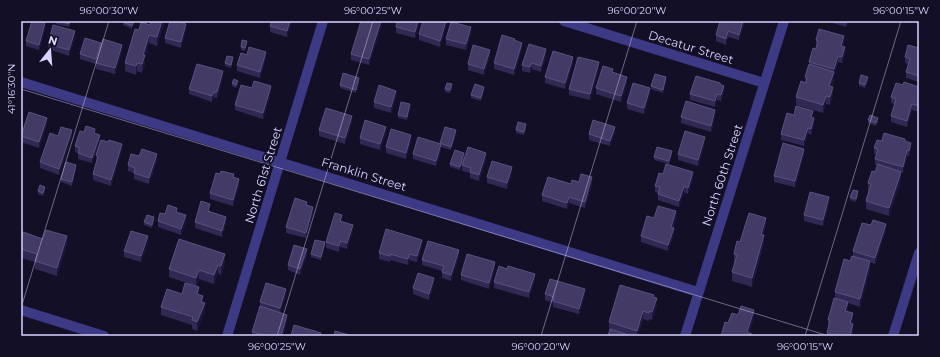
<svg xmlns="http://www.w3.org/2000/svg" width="940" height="357" viewBox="0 0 940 357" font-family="Montserrat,sans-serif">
  <rect width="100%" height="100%" fill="#130f26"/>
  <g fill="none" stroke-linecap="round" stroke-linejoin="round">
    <!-- minor -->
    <g stroke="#3d3a85" stroke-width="10">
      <path d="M564,21L764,83"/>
      <path d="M21,82L698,292"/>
      <path d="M21,310L104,336"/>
      <path d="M227,336L323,21"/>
      <path d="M893,336L919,253"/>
    </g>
    <!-- tertiary -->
    <path stroke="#3d3a85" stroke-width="10" d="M685,336L784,21"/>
  </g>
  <!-- wall -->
  <g fill="#312854">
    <path d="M56,21H71L69,27L56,24Z"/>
    <path d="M135,21L132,29L123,25V22Z"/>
    <path d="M151,21H165L157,46L149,43L145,58V64L142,73L137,71L136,75L125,71V63L139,30L150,25Z"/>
    <path d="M292,21L287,37L270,32V26Z"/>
    <path d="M397,21H420L415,38L396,33V27Z"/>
    <path d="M447,21V24L440,47L419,40V34Z"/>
    <path d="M745,21L739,40L728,37L726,45L716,41V35Z"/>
    <path d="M826,21H848L846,27Z"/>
    <path d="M381,27L369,65L351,60V54Z"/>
    <path d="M45,29L39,50L26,46V41Z"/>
    <path d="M186,30L181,48L165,43V38Z"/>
    <path d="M471,33L466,50L446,45V39Z"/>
    <path d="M75,37L69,56L48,49V44Z"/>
    <path d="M816,40L844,42L843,46L845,53L842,63L838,62L834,75V80L832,86L833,95L830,105L826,104L823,113L796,105V97L805,82V77L809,65V62L816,46Z"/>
    <path d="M515,41L522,48L514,75L494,69V63Z"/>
    <path d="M247,44L245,51L241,50V47Z"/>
    <path d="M919,48V82L906,78V72L908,64L905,63V57Z"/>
    <path d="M122,51L115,74L96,69V64L80,59V54Z"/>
    <path d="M247,55L266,58L260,78L237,71V65Z"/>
    <path d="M490,55L484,75L468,70V64Z"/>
    <path d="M546,55L541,72L532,69L530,73L522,71V65Z"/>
    <path d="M233,60L231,68L225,66V63Z"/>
    <path d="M573,63L565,89L545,83V77Z"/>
    <path d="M599,68L590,100L569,95V89Z"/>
    <path d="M613,72L627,83L621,102L596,94V88Z"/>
    <path d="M223,77L217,98L214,97L212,102L189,94V89Z"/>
    <path d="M666,80L663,93L651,89V86Z"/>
    <path d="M868,80L865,88L859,86V83Z"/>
    <path d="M359,81L356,93L340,88V85Z"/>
    <path d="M232,83L238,84L236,88L232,86Z"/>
    <path d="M720,84L724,92L721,101L717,100L715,107L690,100V94Z"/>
    <path d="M903,85L919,87V112L912,110L907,127L891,122V116L895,104L891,103V97Z"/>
    <path d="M452,87L450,93L445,92V89Z"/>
    <path d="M484,90L481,101L471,98V95Z"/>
    <path d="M271,92L263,119L235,110V105Z"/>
    <path d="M650,94L644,114L627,109V103Z"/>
    <path d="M396,96L391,113L374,108V102Z"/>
    <path d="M410,107L407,120L398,118V115Z"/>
    <path d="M794,115L813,117L814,124L811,135L808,133L804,146L781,140V134Z"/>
    <path d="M715,116L711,132L681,123V117Z"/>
    <path d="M868,120L878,121L876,126L868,123Z"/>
    <path d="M352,122L345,144L319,136V130Z"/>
    <path d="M47,124L39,148L21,142V136Z"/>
    <path d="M526,127L524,135L516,133V130Z"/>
    <path d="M84,132L95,134L100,141L92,163L78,159V153L75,152V146Z"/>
    <path d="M386,133L380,150L360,144V138Z"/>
    <path d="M615,133L610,146L589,140V134Z"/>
    <path d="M456,134L451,150L441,147V150L436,166L413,159V154L440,144Z"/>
    <path d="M58,136H72L59,175L40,168V162Z"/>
    <path d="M411,141L406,159L386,153V147Z"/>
    <path d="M882,141L905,142L911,149L909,156H907L903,173L901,172V180L889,216L866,209V201L869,192H868V183L875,172L877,166L875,165V159L876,154H874V148Z"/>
    <path d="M108,142L122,150L111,186L93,180V174L97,161L96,155Z"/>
    <path d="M705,143L698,166L678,160V154Z"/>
    <path d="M672,154L669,164L654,160V157Z"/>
    <path d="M804,155L795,187L774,182V176Z"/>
    <path d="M139,156L157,160L149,184L134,179V173L128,171V165Z"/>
    <path d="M464,156L460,170L450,167V164Z"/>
    <path d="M486,159L479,181L470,178V173L462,171V165Z"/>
    <path d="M76,168L72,186L61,182V179Z"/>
    <path d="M512,173L507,189L487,183V177Z"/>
    <path d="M663,174L693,178L688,194L684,192L679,207L658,200V193L655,192V186Z"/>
    <path d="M234,178L239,185L233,206L210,199V193Z"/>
    <path d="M579,182L592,183L585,208L569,203L567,209L542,201V195L571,184Z"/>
    <path d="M45,190L43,196L38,194V191Z"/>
    <path d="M858,194L856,202L850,200V197Z"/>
    <path d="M829,203L823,226L804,221V215Z"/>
    <path d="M210,210V211L226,223L222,237L195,228V222Z"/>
    <path d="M177,212L186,221L181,235L158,227V221L165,214Z"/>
    <path d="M313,213L306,238L286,233V227Z"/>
    <path d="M676,217L673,228L674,234L668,251L641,242V236L654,218Z"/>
    <path d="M154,220L152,228L144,225V222Z"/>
    <path d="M342,220L341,222L353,231L347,249L340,247L339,252L326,248V242Z"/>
    <path d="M766,226L763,235L764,244L752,287L732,281V272L735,263L734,262V254L740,242Z"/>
    <path d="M886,230L875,264L870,262V269L860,307L848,303V308L847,312L853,319L852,323L853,330L852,336H827V333L829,326H828V320L835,299V292L850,261L853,256V251Z"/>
    <path d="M21,239H43L67,244L57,276L35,269V262L21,258Z"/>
    <path d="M148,242L141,262L124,257V251Z"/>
    <path d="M325,245L321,260L311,257V254Z"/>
    <path d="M422,246L417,262L409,260L408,265L390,260V262L379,259V253Z"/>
    <path d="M307,255L300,275L288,270V265Z"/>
    <path d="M459,256L451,281L442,278V271L422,265V260Z"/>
    <path d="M225,263L221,275L218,273L214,284L199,279L196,286L169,277V269Z"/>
    <path d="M495,268L489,289L461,280V275Z"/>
    <path d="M535,279L529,298L494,288V282Z"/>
    <path d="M434,284L429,300L413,294V288Z"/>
    <path d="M182,294L199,295L203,302L205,311L197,331L192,329V325L161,315V307Z"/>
    <path d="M545,294L585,295L579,314L553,307V303L545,300Z"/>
    <path d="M286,295L280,313L287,321L283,336H252V332L260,307V302Z"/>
    <path d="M654,297L657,306L652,320L649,319V321L643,319L638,336H608L610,330H609V322Z"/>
  </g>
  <!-- shaded-wall -->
  <g fill="#1d163a">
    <path d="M21,21H23L21,28Z"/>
    <path d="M134,21H135L132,29V26Z"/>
    <path d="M162,21H165L157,46V37Z"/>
    <path d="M290,21H292L287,37V31Z"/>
    <path d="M381,21V27L369,65V59Z"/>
    <path d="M418,21H420L415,38V32Z"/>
    <path d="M446,21H447V24L440,47V41Z"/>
    <path d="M743,21H745L739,40V35Z"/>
    <path d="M45,23V29L39,50V45Z"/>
    <path d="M186,24V30L181,48V42Z"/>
    <path d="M471,27V33L466,50V44Z"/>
    <path d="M75,31V37L69,56V50Z"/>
    <path d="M728,31V37L726,45V39Z"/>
    <path d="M149,35V43L145,58V64L142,73L143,55Z"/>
    <path d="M844,36V42L841,52V46Z"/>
    <path d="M101,43V49L96,65V59Z"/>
    <path d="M522,43V48L514,75V69Z"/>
    <path d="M122,45V51L115,74V68Z"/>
    <path d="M845,47V53L842,63V57Z"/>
    <path d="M546,49V55L541,72V66Z"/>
    <path d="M490,50V55L484,75V69Z"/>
    <path d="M266,52V58L260,78V72Z"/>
    <path d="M838,56V62L834,75V69Z"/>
    <path d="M573,57V63L565,89V83Z"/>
    <path d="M599,62V68L590,100V94Z"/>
    <path d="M137,63V71L136,75V66Z"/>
    <path d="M532,63V69L530,73V67Z"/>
    <path d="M223,71V77L217,98V92Z"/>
    <path d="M834,72V80L829,94V86Z"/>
    <path d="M627,77V83L621,102V96Z"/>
    <path d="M666,77V80L663,93V90Z"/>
    <path d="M868,77V80L865,88V85Z"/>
    <path d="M359,78V81L356,93V90Z"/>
    <path d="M271,86V92L263,119V113Z"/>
    <path d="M724,86V92L721,101V95Z"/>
    <path d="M484,87V90L481,101V98Z"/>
    <path d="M833,87V95L830,105V97Z"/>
    <path d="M650,88V94L644,114V108Z"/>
    <path d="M396,91V96L391,113V107Z"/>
    <path d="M214,92V97L212,102V96Z"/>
    <path d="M717,94V100L715,107V101Z"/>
    <path d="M826,96V104L823,113V105Z"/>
    <path d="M410,104V107L407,120V117Z"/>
    <path d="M912,104V110L907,127V121Z"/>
    <path d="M715,110V116L711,132V126Z"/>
    <path d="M352,116V122L345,144V138Z"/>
    <path d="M47,118V124L39,148V142Z"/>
    <path d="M814,118V124L811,135V129Z"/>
    <path d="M386,127V133L380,150V144Z"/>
    <path d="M615,127V133L610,146V141Z"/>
    <path d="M808,128V133L804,146V140Z"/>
    <path d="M72,130V136L59,175V169Z"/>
    <path d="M456,130V134L451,150V147Z"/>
    <path d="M100,135V141L92,163V158Z"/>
    <path d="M411,135V141L406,159V153Z"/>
    <path d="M705,137V143L698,166V160Z"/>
    <path d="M911,143V149L909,156V151Z"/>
    <path d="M122,144V150L111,186V180Z"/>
    <path d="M441,144V150L436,166V161Z"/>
    <path d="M804,149V155L795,187V181Z"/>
    <path d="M907,150V156L903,173V167Z"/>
    <path d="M672,151V154L669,164V161Z"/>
    <path d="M464,153V156L460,170V167Z"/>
    <path d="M486,153V159L479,181V175Z"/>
    <path d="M157,154V160L149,184V178Z"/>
    <path d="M76,165V168L72,186V182Z"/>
    <path d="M512,167V173L507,189V183Z"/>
    <path d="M693,172V178L688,194V188Z"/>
    <path d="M901,172V180L889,216V208Z"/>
    <path d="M592,177V183L585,208V202Z"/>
    <path d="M239,179V185L233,206V200Z"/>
    <path d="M684,186V192L679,207V201Z"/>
    <path d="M45,187V190L43,196V193Z"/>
    <path d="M569,197V203L567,209V203Z"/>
    <path d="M829,197V203L823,226V220Z"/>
    <path d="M313,207V213L306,238V233Z"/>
    <path d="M676,211V217L671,233V227Z"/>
    <path d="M186,215V221L181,235V229Z"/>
    <path d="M342,215V220L340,227V221Z"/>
    <path d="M154,217V220L152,228V225Z"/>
    <path d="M226,217V223L222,237V231Z"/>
    <path d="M766,218V226L761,243V235Z"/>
    <path d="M886,224V230L875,264V258Z"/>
    <path d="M353,225V231L347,249V243Z"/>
    <path d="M674,228V234L668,251V245Z"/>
    <path d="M764,235V244L752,287V278Z"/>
    <path d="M67,236V244L57,276V268Z"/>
    <path d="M148,236V242L141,262V256Z"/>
    <path d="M422,240V246L417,262V256Z"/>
    <path d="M340,241V247L339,252V246Z"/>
    <path d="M325,242V245L321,260V257Z"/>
    <path d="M307,249V255L300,275V269Z"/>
    <path d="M459,250V256L451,281V275Z"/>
    <path d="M225,254V263L221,275V266Z"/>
    <path d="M409,254V260L408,265V259Z"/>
    <path d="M870,261V269L860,307V299Z"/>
    <path d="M495,262V268L489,289V283Z"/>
    <path d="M218,265V273L214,284V275Z"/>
    <path d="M199,270V279L196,286V278Z"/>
    <path d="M535,274V279L529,298V292Z"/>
    <path d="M434,278V284L429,300V294Z"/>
    <path d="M199,287V296L197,294Z"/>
    <path d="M286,289V295L280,314V308Z"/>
    <path d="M585,289V295L579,314V309Z"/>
    <path d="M657,298V306L652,320V312Z"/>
    <path d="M848,302V308L845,317V311Z"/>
    <path d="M205,303V311L197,331V322Z"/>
    <path d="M754,310V319L749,336L747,332Z"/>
    <path d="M643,311V319L638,336H637V331Z"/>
    <path d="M853,313V319L850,329V323Z"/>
    <path d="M287,315V321L283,336H281Z"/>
    <path d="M853,324V330L852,336H850Z"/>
  </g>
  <!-- building -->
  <g fill="#433a66" stroke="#5a527e">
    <path d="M32,21H38L45,23L39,45L26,41Z"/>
    <path d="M57,21H70L69,24Z"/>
    <path d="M123,21H134L132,26L123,22Z"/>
    <path d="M151,21H162L157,37L149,35L143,55H145L142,64L137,63L136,66L125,63L135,29L139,30L141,22L150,25Z"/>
    <path d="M170,21H176L186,24L181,42L165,38Z"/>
    <path d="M272,21H290L287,31L270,26Z"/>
    <path d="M361,21H381L369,59L351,54Z"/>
    <path d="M397,21H418L415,32L396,27Z"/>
    <path d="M423,21H446L440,41L419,34Z"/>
    <path d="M720,21H743L739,35L728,31L726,39L716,35Z"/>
    <path d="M451,22L471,27L466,44L446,39Z"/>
    <path d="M53,25L75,31L69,50L48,44Z"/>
    <path d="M819,29L844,36L841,46L845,47L842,57L838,56L834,69L809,62L813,48L816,49L818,41L816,40Z"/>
    <path d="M502,35L515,39L514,40L522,43L514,69L494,63Z"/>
    <path d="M85,38L101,43L96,59L80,54Z"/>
    <path d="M103,39L122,45L115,68L96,63Z"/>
    <path d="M242,40L247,41L245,48L241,47Z"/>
    <path d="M529,44L546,49L541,66L532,63L530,67L522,65Z"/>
    <path d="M473,45L490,50L484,69L468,64Z"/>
    <path d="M908,45L919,48V76L906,72L910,59L905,57Z"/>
    <path d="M249,47L266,52L260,72L237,65L241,53L247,55Z"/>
    <path d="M553,51L573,57L565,83L545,77Z"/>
    <path d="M227,56L233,57L231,65L225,63Z"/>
    <path d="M578,57L599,62L590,94L569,89Z"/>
    <path d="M197,64L223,71L217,92H214L212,96L189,89Z"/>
    <path d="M809,64L834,72L829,86L833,87L830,97L826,96L823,105L796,97L801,81L806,83L807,78L805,77Z"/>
    <path d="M603,66L613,69L612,72L627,77L621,96L596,88Z"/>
    <path d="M343,73L359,78L356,90L340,85Z"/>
    <path d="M655,74L666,77L663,90L651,86Z"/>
    <path d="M861,75L868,77L865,85L859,83Z"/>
    <path d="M696,76L720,83V84L724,86L721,95L717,94L715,101L690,94Z"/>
    <path d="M234,79L238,81L236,85L232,83Z"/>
    <path d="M254,81L271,86L263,113L235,105L241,85L252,88Z"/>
    <path d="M904,82L919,87V106L912,104L907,121L891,116L896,99L891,97L896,83L903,85Z"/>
    <path d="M447,83L452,84L450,90L445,89Z"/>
    <path d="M633,83L650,88L644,108L627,103Z"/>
    <path d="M475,84L484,87L481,98L471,95Z"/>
    <path d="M379,85L396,91L391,107L374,102Z"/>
    <path d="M686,101L715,110L711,126L681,117Z"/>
    <path d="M401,102L410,104L407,117L398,115Z"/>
    <path d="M796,106L813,111L811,117L814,118L811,129L808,128L804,140L781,134L787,113L794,115Z"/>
    <path d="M326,108L352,116L345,138L319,130Z"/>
    <path d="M29,112L47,118L39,142L21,136Z"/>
    <path d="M870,115L878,118L876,123L868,120Z"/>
    <path d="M365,120L386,127L380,144L360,138Z"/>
    <path d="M593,120L615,127L610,141L589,134Z"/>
    <path d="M518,122L526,124L524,132L516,130Z"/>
    <path d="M86,126L95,129L94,133L100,135L92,158L78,153L80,148L75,146L80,131L84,132Z"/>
    <path d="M61,127L72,130L59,169L40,162L50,133L58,136Z"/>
    <path d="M445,127L456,130L451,147L440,143Z"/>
    <path d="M391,129L411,135L406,153L386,147Z"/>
    <path d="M685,131L705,137L698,160L678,154Z"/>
    <path d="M884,133L905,139V141L911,143L909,151L907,150L903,167L875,159L878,149L874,148L877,140L882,141Z"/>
    <path d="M418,137L441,144L436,161L413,154Z"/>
    <path d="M101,140L108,142L109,140L122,144L111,180L93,174L98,156L96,155Z"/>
    <path d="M783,143L804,149L795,181L774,176Z"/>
    <path d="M468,147L486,153L479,175L470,172L471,168L462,165Z"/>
    <path d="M657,147L672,151L669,161L654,157Z"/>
    <path d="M142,149L157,154L149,178L134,173L135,168L128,165L131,154L139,156Z"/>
    <path d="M455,150L464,153L460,167L450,164Z"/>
    <path d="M492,161L512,167L507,183L487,177Z"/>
    <path d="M66,162L76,165L72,182L61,179Z"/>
    <path d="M666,164L693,172L688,188L684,186L679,201L658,194L660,187L655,186L659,173L663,174Z"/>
    <path d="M878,164L901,172L889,208L866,201L871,184L868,183L872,171L875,172Z"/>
    <path d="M221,171L234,174L233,177L239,179L233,200L210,193L216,173L220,174Z"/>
    <path d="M581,174L592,177L585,202L569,197L567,203L542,195L548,177L571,184L572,180L579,182Z"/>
    <path d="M40,185L45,187L43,193L38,191Z"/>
    <path d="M853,190L858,191L856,199L850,197Z"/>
    <path d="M810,192L829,197L823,220L804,215Z"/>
    <path d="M295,198L307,202L306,205L313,207L306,233L286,227Z"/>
    <path d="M201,201L210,204L208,211L226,217L222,231L195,222Z"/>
    <path d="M168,205L177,208L176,212L186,215L181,229L158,221L160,213L165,214Z"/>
    <path d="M658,206L676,211L671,227L674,228L668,245L641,236L647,216L654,218Z"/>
    <path d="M335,213L342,215L340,221L353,225L347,243L340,241L339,246L326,242Z"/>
    <path d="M749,213L766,218L761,235H764L752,278L732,272L737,255L734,254L737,241L740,242Z"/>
    <path d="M147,215L154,217L152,225L144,222Z"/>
    <path d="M873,220L886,224L875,258L853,251L862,223L871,225Z"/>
    <path d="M386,229L422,240L417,256L409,254L408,259L390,254V256L379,253Z"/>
    <path d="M46,230L67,236L57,268L35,261L37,254L21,249V239L23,232L43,239Z"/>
    <path d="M131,231L148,236L141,256L124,251Z"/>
    <path d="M179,239L225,254L221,266L218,265L214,275L199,270L196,278L169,269Z"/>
    <path d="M315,240L325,242L321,257L311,254Z"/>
    <path d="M428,241L459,250L451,275L442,272L444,266L422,260Z"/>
    <path d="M294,245L307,249L300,269L288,265Z"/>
    <path d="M467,254L495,262L489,283L461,275Z"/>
    <path d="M852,256L870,261L860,299L835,292L844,259L850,261Z"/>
    <path d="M499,266L507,269L508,266L535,274L529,292L494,282Z"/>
    <path d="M418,273L434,278L429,294L413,288Z"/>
    <path d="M550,279L585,289L579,309L553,301L554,297L545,294Z"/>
    <path d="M185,283L199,287L197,294L203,296L201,302L205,303L197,322L192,320L193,317L161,307L167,289L182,294Z"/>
    <path d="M266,283L286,289L280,308L260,302Z"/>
    <path d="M620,285L654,295L653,297L657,298L652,312L649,311V313L643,311L637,331L609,322Z"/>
    <path d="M834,298L848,302L845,311L853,313L850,323L853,324L850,336H837L827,333L830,320H828Z"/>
    <path d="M260,306L287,315L281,336H263L264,335L252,332Z"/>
    <path d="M741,306L754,310L747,332L752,334L751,336H721L725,322L728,323L732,313L738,315Z"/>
    <path d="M294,325L321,333L320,336H291Z"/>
    <path d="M610,329L632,336H608Z"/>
    <path d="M335,331L353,336H334Z"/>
  </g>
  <!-- ticks -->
  <path fill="none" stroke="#d9d4ff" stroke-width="1" stroke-opacity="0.45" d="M21,89L829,336M21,308L109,21M277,336L373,21M541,336L637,21M805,336L901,21"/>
  <g text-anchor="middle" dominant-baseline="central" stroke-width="3.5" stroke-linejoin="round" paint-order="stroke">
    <!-- street labels -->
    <g font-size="12" fill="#d9d4ff" stroke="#130f26">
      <text transform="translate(691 47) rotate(17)">Decatur Street</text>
      <text transform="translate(364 174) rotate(17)">Franklin Street</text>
      <text transform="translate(263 175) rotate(-73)">North 61st Street</text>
      <text transform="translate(722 175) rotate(-72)">North 60th Street</text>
    </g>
  </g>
  <!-- border -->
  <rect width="940" height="357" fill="none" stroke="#130f26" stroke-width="44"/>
  <!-- north arrow -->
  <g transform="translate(50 50) rotate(17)" stroke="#130f26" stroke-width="3" paint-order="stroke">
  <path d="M0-3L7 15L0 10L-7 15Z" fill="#d9d4ff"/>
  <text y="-6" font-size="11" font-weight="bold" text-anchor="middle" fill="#d9d4ff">N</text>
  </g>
  <rect x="22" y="22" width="896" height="313" fill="none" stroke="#d9d4ff" stroke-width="1.5"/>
  <g font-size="10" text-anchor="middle" fill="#d9d4ff">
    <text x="109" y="14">96°00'30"W</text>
    <text x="373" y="14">96°00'25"W</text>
    <text x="637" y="14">96°00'20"W</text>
    <text x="901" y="14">96°00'15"W</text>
    <text transform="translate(11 89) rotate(-90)" y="4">41°16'30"N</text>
    <text x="277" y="350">96°00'25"W</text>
    <text x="541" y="350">96°00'20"W</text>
    <text x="805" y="350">96°00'15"W</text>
  </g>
</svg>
